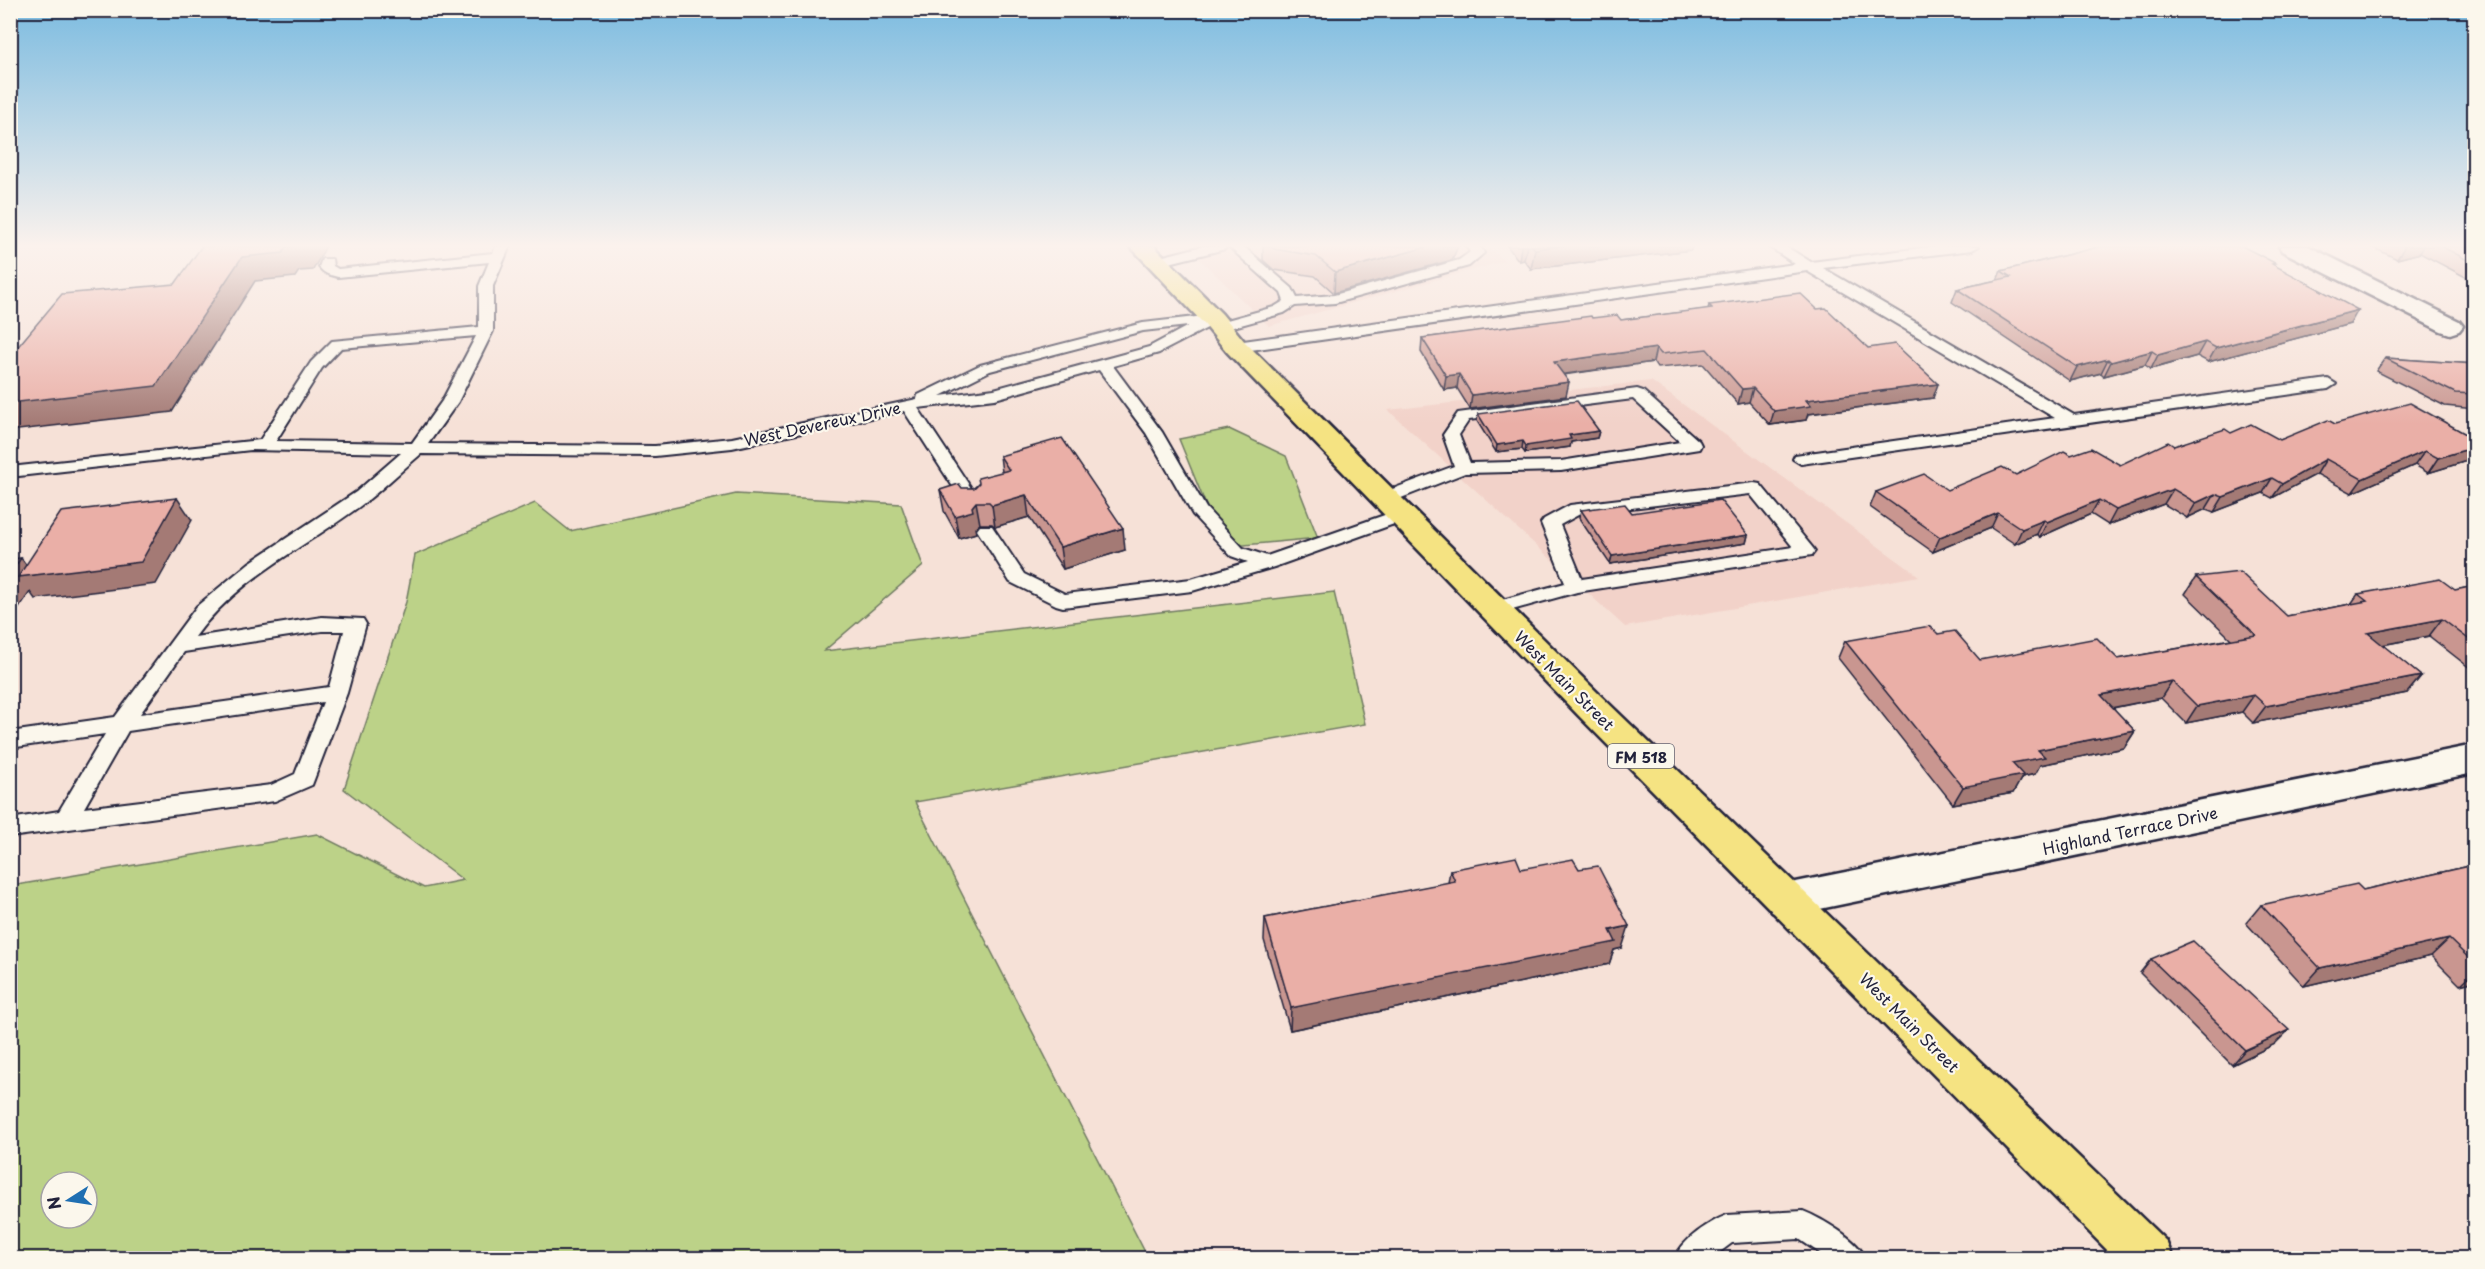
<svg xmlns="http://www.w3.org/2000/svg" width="2485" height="1269" viewBox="0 0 2485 1269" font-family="'Playpen Sans',sans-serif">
  <rect width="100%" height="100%" fill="#f6e1d7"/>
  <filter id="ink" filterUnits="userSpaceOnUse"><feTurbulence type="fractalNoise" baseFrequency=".0167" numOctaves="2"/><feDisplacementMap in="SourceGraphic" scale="12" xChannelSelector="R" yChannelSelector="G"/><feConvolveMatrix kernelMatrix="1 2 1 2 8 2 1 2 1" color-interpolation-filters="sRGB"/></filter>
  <g filter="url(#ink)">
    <!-- built -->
    <g fill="#f2d2c9">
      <path d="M1186,246H1486L1505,261L1269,326Z"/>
      <path d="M1651,381L1919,576L1625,627L1388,410Z"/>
    </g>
    <!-- green -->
    <g fill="#bcd288" stroke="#6f7a62" stroke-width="1.5" fill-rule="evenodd">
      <path d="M1229,429L1286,456L1318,538L1223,547L1179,439Z"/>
      <path d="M736,494L901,504L923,566L824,651L1334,592L1365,724L915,802L1148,1258H11V886L317,834L424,888L463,880L344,789L406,602L415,555L535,503L570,531ZM51,1182H87V1218H51Z"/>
    </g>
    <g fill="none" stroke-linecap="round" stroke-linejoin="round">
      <defs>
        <g id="lane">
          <path d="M496,246H510L493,286V331L458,402L428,444L655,446L732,438L917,399L918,395L980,365L1143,323L1213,315L1220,319L1216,323L1274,307L1284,301L1281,293L1228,246H1243L1292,288L1297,298L1334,295L1459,260L1470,252L1466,246H1480L1484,253L1469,266L1335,303L1295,306L1284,313L1219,331L1214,330L1213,325L1159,353L1113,366L1162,432L1206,508L1243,548L1267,556L1396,511H1408L1411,515L1408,519L1274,567L1192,591L1063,607L1056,605L1010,582L977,530L980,526H992L1024,574L1065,594L1191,579L1248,562L1231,556L1193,515L1146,433L1099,370L995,399L918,408L981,503L978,507H966L904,411L732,448L655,456L421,454C403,469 387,485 368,500C310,545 239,576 195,637L322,617L363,619L366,624L347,693L312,785L275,801L10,837V819L59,811L105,734L10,748V732L115,717L197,606L249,563L356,492L401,453L251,450L10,477V467L260,440L311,362L332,341L479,327V286L489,262L338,277C330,275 324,274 319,267L322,259H332L333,266L338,269L493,253ZM1188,326L1149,347L994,389L940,396L990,371L1143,331ZM476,336L442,401L412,443L276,441L322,368L341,348ZM322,631H344L329,687L140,714L184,652ZM323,702L295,774L271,785L84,808L128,731Z"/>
          <path d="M1203,246H1227L1225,249L1157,266L1150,262L1152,259Z"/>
          <path d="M1768,246H1785L1811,262L1937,246H1979L1972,250L1823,268L2074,415L2328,379L2336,384L2328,389L1801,464L1793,459L1795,455L2055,418L1807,271L1236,352L1228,347L1236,342L1795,264Z"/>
          <path d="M1637,389L1643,391L1699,441L1701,445L1699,449L1561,471L1465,473L1391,502H1379L1376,498L1379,494L1454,466L1443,435L1458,413ZM1633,399L1680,442L1561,461L1470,463L1459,435L1469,420Z"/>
          <path d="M1754,483L1760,484L1812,547L1815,551L1812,555L1577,592L1494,615L1487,614L1484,609L1487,604L1565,583L1541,523L1544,519L1570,505ZM1750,494L1793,547L1582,579L1560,525L1580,514Z"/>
          <path d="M1803,1211C1821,1218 1860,1241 1865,1258H1827L1799,1239L1732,1243L1712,1258H1675C1682,1240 1709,1222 1727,1215Z"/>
        </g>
        <g id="street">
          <path d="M2279,246H2308L2459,321L2463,326L2459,331L2450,334L2441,331L2282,251Z"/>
          <path d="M2474,745V773L1786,916L1772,912L1766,900L1772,888L1786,884Z"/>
        </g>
        <path id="primary" d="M1130,246H1154L1222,314L1245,342L1602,697L2166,1241L2173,1258H2115L1578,715L1227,352L1204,324Z"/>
      </defs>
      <!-- lane casing -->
      <use href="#lane" stroke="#22223b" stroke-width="4"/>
      <!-- street casing -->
      <use href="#street" stroke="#22223b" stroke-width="5"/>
      <!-- primary casing -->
      <use href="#primary" stroke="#22223b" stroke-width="5"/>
      <!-- lane -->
      <use href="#lane" fill="#fbf7ec" fill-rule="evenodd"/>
      <!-- street -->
      <use href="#street" fill="#fbf7ec" fill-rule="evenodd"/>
      <!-- primary -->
      <use href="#primary" fill="#f5e382" fill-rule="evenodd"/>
    </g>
    <!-- wall -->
    <g fill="#c99690" stroke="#22223b" stroke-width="1.5">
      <path d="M1263,246H1458L1452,260L1334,293L1315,276L1274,270L1263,260Z"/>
      <path d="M1507,246H1692L1691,250L1531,269L1524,260L1519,261Z"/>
      <path d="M2092,246H2242L2274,265L2350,324L2208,362L2197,356L2151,369L2145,365L2104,376L2101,373L2070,381L1952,302L1957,289L1997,280L2001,271L2095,248Z"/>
      <path d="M2370,246H2475V282L2420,253L2397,259Z"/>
      <path d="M1709,305L1817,309L1868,348L1933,398L1808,414L1806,420L1770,425L1749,402L1738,404L1703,364L1657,368L1653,362L1563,375L1566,396L1470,409L1457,388L1444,390L1421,352L1422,338L1592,318L1621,320L1708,309Z"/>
      <path d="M2385,358L2475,364V409L2445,406L2376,371Z"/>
      <path d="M1478,414L1599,431L1597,438L1571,442L1570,447L1525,453L1522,449L1496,452L1477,421Z"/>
      <path d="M2335,424L2475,439V457L2473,459L2428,473L2415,465L2352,493L2317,474L2272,498L2263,493L2214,512L2206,509L2187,518L2164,504L2108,525L2091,514L2040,537L2037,534L2015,544L1991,528L1933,552L1870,507L1876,492L1947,490L2016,475L2071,455L2120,465L2174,446L2231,433L2280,440Z"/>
      <path d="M1000,456L1125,550L1063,569L1029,517L995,527L992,524H980L975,528L976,533L959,538L944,511L940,490L974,488L1002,472Z"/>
      <path d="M1581,510L1632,513L1748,535L1746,543L1610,564L1579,518Z"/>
      <path d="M2196,577L2287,616L2351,604L2358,594L2455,590L2475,586V672L2429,636L2382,645L2421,676L2407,693L2253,723L2242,712L2186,723L2161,698L2113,708L2135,731L2124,748L2040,765L2035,774L2022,777L2013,793L1953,804L1838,658L1845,641L1938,634L1980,660L2118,659L2231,639L2185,594Z"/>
      <path d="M2474,865L2475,981L2460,985L2431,956L2304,986L2246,923L2261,905L2363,890Z"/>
      <path d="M1521,869L1622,948L1614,950L1609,964L1290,1030L1264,940L1265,918L1448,883L1450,870Z"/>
      <path d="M2151,959L2275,1044L2232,1065L2140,973Z"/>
    </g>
    <!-- shaded-wall -->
    <g fill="#a47a75" stroke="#22223b" stroke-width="1.5">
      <path d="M300,246H326L313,270L299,271L295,277L255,281L172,412L10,431V403L242,257L286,247Z"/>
      <path d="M1430,246H1458L1452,260L1334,293L1335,272Z"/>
      <path d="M1521,246H1527L1524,260L1519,261Z"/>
      <path d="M1560,246H1692L1691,250L1531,269L1535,249Z"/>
      <path d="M2405,246H2424L2420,253L2397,259Z"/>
      <path d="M2358,310L2350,324L2208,362L2216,348Z"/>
      <path d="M2205,342L2197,356L2151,369L2158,355Z"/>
      <path d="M1656,348L1653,362L1551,376L1554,362Z"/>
      <path d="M2152,351L2145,365L2104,376L2111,362Z"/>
      <path d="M2108,359L2101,373L2070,381L2077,367Z"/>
      <path d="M1459,374L1457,388L1444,390L1446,376Z"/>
      <path d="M1569,382L1566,396L1470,409L1472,395Z"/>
      <path d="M1938,384L1933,398L1808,414L1806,420L1770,425L1774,411L1806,400Z"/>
      <path d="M1753,388L1749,402L1738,404L1742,389Z"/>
      <path d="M1599,431L1597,438L1571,442L1570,447L1525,453L1526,446L1569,435Z"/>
      <path d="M1523,441L1522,449L1496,452L1497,445Z"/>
      <path d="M2475,447V457L2473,459L2428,473L2438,458Z"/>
      <path d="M2425,451L2415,465L2352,493L2362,479Z"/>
      <path d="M2326,459L2317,474L2272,498L2282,484Z"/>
      <path d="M2272,478L2263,493L2214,512L2223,497Z"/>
      <path d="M2173,489L2164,504L2108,525L2116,510Z"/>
      <path d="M2215,494L2206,509L2187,518L2196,503Z"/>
      <path d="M1026,495L1029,517L995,527L992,505Z"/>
      <path d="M177,498L192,520L156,584L35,599L30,592L10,621V573L21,558L34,575Z"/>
      <path d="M2099,500L2091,514L2040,537L2047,522Z"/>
      <path d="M976,502L980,524L975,528L976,533L959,538L955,516L972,507Z"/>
      <path d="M1998,513L1991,528L1933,552L1940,537Z"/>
      <path d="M2044,520L2037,534L2015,544L2022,529Z"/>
      <path d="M1123,528L1125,550L1063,569L1060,547Z"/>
      <path d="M1748,535L1746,543L1610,564L1612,556Z"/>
      <path d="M2442,619L2429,636L2355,650L2368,633Z"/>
      <path d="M2421,676L2407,693L2253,723L2266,706Z"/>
      <path d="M2172,681L2161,698L2091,712L2101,695Z"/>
      <path d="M2254,695L2242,712L2186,723L2197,706Z"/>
      <path d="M2135,731L2124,748L2040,765L2035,774L2022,777L2013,793L1953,804L1963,787L2038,750Z"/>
      <path d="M1629,926L1622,948L1614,950L1609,964L1290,1030L1291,1008Z"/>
      <path d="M2449,939L2431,956L2304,986L2320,968Z"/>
      <path d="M2475,971V981L2460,985Z"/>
      <path d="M2289,1030L2275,1044L2232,1065L2245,1050Z"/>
    </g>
    <!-- building -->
    <g fill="#eaafa7" stroke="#22223b" stroke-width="1.5">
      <path d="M202,246H300L286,247L283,253L242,257L156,386L10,403V356L62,294L175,284Z"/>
      <path d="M1270,246H1430L1335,272L1316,256L1274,249Z"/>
      <path d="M1532,246H1560L1535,249Z"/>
      <path d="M2103,246H2242L2275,263L2272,264L2358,310L2216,348L2205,342L2158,355L2152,351L2111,362L2108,359L2077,367L1957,289L2011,277L2001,271Z"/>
      <path d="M2441,246H2475V264Z"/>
      <path d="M1800,293L1817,309L1826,308L1868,348L1895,344L1938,384L1806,400L1811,406L1774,411L1753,388L1742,389L1707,349L1661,354L1656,348L1554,362L1569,382L1472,395L1459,374L1446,376L1422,338L1591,316L1592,318L1617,315L1621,320L1712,308L1709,305Z"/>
      <path d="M2385,358L2475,364V394L2455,393Z"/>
      <path d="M1577,401L1599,431L1569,435L1571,439L1526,446L1523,441L1497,445L1478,414Z"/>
      <path d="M2410,403L2475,439V447L2438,458L2425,451L2362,479L2326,459L2282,484L2272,478L2223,497L2215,494L2196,503L2173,489L2116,510L2099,500L2047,522L2044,520L2022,529L1998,513L1940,537L1876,492L1924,474L1947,490L2002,467L2016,475L2064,451L2071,455L2091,448L2120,465L2168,442L2174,446L2225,429L2231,433L2251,424L2280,440L2328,420L2335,424Z"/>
      <path d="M1062,438L1123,528L1060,547L1026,495L992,505L989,502H976L972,507L973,511L955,516L940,490L959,484L962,488H974L979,483L978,478L1009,470L1000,456Z"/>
      <path d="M177,498L141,562L18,577L61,512Z"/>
      <path d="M1720,500L1748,535L1612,556L1581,510L1625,504L1632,513Z"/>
      <path d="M21,558L10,573V559Z"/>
      <path d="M2240,572L2287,616L2367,601L2358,594L2440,579L2455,590L2475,586V644L2442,619L2368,633L2421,676L2266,706L2254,695L2197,706L2172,681L2101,695L2135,731L2038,750L2045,757L2012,763L2023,775L1963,787L1845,641L1930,626L1938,634L1955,631L1980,660L2097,638L2118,659L2256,635L2196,577Z"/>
      <path d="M1516,857L1521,869L1573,859L1579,869L1598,866L1629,926L1610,930L1616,942L1291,1008L1265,918L1455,881L1450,870Z"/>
      <path d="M2474,865L2475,964L2449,939L2320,968L2261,905L2357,884L2363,890Z"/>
      <path d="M2193,941L2289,1030L2245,1050L2151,959Z"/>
    </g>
  </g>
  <!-- sky -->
  <linearGradient id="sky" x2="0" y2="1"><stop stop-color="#7bbbe0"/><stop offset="0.58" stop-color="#fbf2ed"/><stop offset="1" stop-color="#fbf2ed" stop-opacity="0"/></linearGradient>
  <rect width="2485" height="424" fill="url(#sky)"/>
  <g text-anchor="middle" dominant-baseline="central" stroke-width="4.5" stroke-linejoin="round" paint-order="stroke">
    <!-- shield labels -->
    <rect fill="#fbf7ec" stroke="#636270" stroke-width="1.5" x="1608" y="744" width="66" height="24" rx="4.5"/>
    <g font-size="15" font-weight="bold" fill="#22223b">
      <text x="1641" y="756">FM 518</text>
    </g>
    <!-- street labels -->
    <g font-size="16" fill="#22223b" stroke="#fbf7ec">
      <text transform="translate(822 423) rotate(-12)">West Devereux Drive</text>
      <text transform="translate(1565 680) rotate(45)">West Main Street</text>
      <text transform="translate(2130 830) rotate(-12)">Highland Terrace Drive</text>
      <text transform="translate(1910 1022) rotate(45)">West Main Street</text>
    </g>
  </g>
  <!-- margin -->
  <rect width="2485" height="1269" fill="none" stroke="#fbf7ec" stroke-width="36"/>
  <rect x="18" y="18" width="2449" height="1233" fill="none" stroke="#22223b" stroke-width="2" filter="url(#ink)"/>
  <!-- north arrow -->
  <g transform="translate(69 1200) rotate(258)"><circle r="28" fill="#fbf7ec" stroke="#a4a2a5" stroke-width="1.5"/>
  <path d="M0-4.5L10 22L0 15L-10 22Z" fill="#1f6fb2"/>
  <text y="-9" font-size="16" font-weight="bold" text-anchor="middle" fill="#22223b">N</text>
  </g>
</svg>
